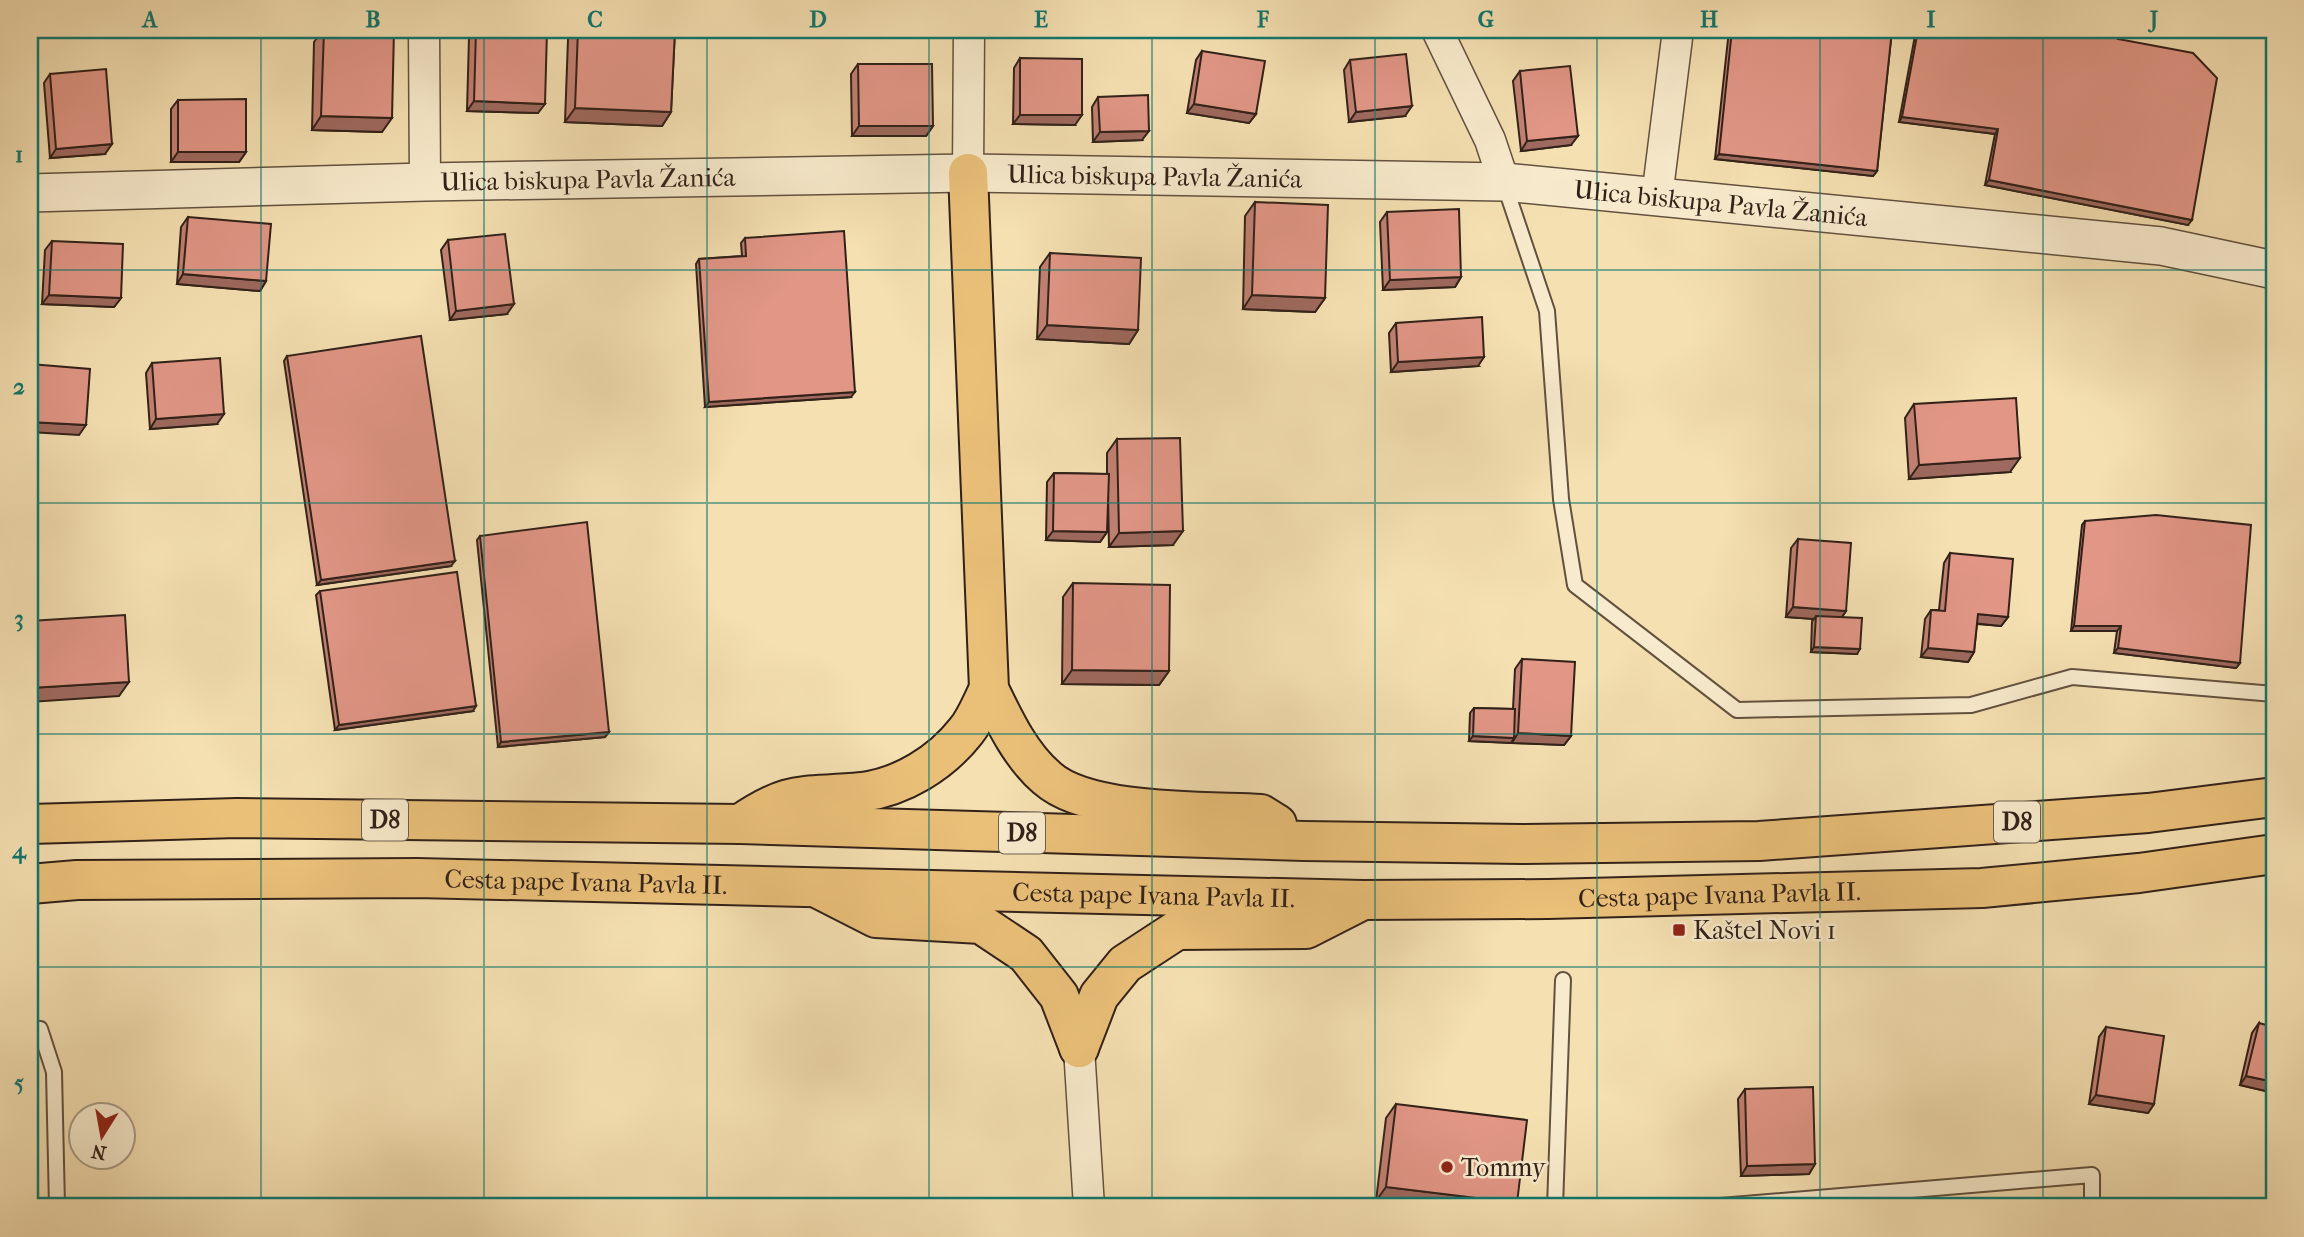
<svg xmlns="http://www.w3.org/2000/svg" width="2304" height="1237" viewBox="0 0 2304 1237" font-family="'IM FELL French Canon',serif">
  <rect width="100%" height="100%" fill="#f5e0b2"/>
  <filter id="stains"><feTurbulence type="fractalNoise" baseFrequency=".00286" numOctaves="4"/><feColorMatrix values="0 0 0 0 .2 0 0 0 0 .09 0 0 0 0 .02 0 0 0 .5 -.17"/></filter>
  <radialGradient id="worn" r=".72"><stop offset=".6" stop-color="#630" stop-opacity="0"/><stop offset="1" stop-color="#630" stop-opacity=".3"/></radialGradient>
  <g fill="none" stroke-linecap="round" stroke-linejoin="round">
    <defs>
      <g id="service">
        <path d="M1504,183L1547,311L1561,499L1575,585L1737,710L1971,705L2072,677L2274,694"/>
        <path d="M30,1028L40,1029L54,1072L57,1207"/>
        <path d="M1720,1206L2092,1175V1207"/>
        <path d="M1555,1207L1563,980"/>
      </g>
      <g id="minor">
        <path d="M424,30L425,182"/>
        <path d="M1437,30L1490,140L1504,182"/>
        <path d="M968,173L969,30"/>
        <path d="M1657,197L1678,30"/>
        <path d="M1079,1048L1089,1207"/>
      </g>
      <g id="tertiary">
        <path id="s1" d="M30,193L425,182L968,173L1504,182L2161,246L2274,270"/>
      </g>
      <g id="primary">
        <path d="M968,173L989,689C1004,720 1020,755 1047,778C1088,815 1206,811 1261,814L1277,824"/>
        <path d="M30,824L237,818L740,824L1304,841L1522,844L1759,841L2148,813L2274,797"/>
        <path d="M740,824C793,788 803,798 862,792C902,787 941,763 966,731C976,719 982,702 989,689"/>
        <path id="s2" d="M30,884L77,880L417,878L1363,900L1548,899L1982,888L2139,873L2274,854"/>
        <path d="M821,890L876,918L981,924L1026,954L1059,996L1079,1048"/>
        <path d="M1079,1048L1099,996L1125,964L1177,930L1306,929L1359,902"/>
      </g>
    </defs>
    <!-- service casing -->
    <use href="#service" stroke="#63513f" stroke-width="18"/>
    <!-- minor casing -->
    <use href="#minor" stroke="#63513f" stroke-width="33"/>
    <!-- tertiary casing -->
    <use href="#tertiary" stroke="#63513f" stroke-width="40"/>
    <!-- primary casing -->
    <use href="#primary" stroke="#322119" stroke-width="42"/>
    <!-- service -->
    <use href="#service" stroke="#f8ebcd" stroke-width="14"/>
    <!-- minor -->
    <use href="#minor" stroke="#f8ebcd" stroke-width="30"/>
    <!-- tertiary -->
    <use href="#tertiary" stroke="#f8ebcd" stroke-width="37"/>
    <!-- primary -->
    <use href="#primary" stroke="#eac079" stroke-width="38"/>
  </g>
  <!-- wall -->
  <g fill="#c28173" stroke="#322119" stroke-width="2">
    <path d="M323,30H394L382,132L312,130L314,42Z"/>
    <path d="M475,30H547L538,113L467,111L469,37Z"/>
    <path d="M575,30H675L671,112L662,126L565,122L568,39Z"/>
    <path d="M1729,30H1892L1877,171L1873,176L1715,159Z"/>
    <path d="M1916,30H2121L2118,39L2188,225L1985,185L1995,134L1899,122Z"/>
    <path d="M1202,51L1256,114L1249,123L1187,113L1196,60Z"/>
    <path d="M1020,58L1075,125L1013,124L1014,68Z"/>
    <path d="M1350,60L1405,116L1349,122L1344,70Z"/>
    <path d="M858,64L933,126L926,136H852L851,74Z"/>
    <path d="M1520,71L1571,145L1521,151L1513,81Z"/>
    <path d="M50,74L105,154L50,158L44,83Z"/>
    <path d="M1098,97L1142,140L1093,142L1092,107Z"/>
    <path d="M178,100L246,152L239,162H171V109Z"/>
    <path d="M1255,202L1325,298L1315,312L1243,309L1245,216Z"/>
    <path d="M1387,212L1461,277L1455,287L1383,290L1380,222Z"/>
    <path d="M188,217L266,281L260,291L177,284L181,227Z"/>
    <path d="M745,238L851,397L705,407L696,264L699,259L742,256L741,243Z"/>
    <path d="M448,240L507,314L450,320L441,250Z"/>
    <path d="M52,241L121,298L114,307L42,304L45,250Z"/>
    <path d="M1050,253L1138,330L1129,344L1037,339L1040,267Z"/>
    <path d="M1396,323L1478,366L1391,372L1389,333Z"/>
    <path d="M287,356L451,566L317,585L284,361Z"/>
    <path d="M152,363L217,424L150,429L146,373Z"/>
    <path d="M1914,404L2010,472L1909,479L1905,418Z"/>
    <path d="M1117,439L1173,545L1109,547L1108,495L1107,532L1100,542L1046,540L1047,482L1054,473L1107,474V453Z"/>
    <path d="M2085,521L2240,663L2236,668L2114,653L2117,631H2071L2082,525Z"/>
    <path d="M480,536L609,732L605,737L498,747L477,540Z"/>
    <path d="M1798,539L1846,611L1842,617L1857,654L1811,652L1812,621L1814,619L1786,617L1791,548Z"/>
    <path d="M1950,553L2008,617L2001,626L1977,624L1974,652L1968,662L1921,657L1925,619L1931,610H1939L1944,563Z"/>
    <path d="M1073,583L1169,671L1159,685L1062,684L1063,597Z"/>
    <path d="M320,591L473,711L335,730L316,595Z"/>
    <path d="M1522,659L1571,736L1564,745L1469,741L1470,713L1474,708L1513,709L1515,669Z"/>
    <path d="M2259,1023L2274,1093L2240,1085L2252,1033Z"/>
    <path d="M2106,1027L2154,1104L2148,1113L2089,1104L2099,1037Z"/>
    <path d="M1745,1089L1815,1164L1809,1174L1741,1176L1738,1099Z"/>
    <path d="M1396,1104L1517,1203L1515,1207H1429L1376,1201L1386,1118Z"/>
  </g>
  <!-- shaded-wall -->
  <g fill="#9e695e" stroke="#322119" stroke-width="2">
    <path d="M474,101L545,104L538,113L467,111Z"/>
    <path d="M1194,104L1256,114L1249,123L1187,113Z"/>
    <path d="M1412,106L1405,116L1349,122L1356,112Z"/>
    <path d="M575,108L671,112L662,126L565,122Z"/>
    <path d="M1020,115H1082L1075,125L1013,124Z"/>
    <path d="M321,116L392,118L382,132L312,130Z"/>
    <path d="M1902,117L1998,129L1995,134L1899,122Z"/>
    <path d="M859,126H933L926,136H852Z"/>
    <path d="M1149,131L1142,140L1093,142L1100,132Z"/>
    <path d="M1578,136L1571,145L1521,151L1527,141Z"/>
    <path d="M112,144L105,154L50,158L56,149Z"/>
    <path d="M178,152H246L239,162H171Z"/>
    <path d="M1719,154L1877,171L1873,176L1715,159Z"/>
    <path d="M1989,180L2192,220L2188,225L1985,185Z"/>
    <path d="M183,274L266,281L260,291L177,284Z"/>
    <path d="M1461,277L1455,287L1383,290L1390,280Z"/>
    <path d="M49,295L121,298L114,307L42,304Z"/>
    <path d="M1252,295L1325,298L1315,312L1243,309Z"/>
    <path d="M514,304L507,314L450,320L456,311Z"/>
    <path d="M1047,325L1138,330L1129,344L1037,339Z"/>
    <path d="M1484,357L1478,366L1391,372L1398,362Z"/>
    <path d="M855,392L851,397L705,407L709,402Z"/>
    <path d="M224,414L217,424L150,429L156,419Z"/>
    <path d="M30,422L86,425L79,435L30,432Z"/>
    <path d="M2020,458L2010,472L1909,479L1919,465Z"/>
    <path d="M1053,531L1107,532L1100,542L1046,540Z"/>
    <path d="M1183,531L1173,545L1109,547L1119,533Z"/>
    <path d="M455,561L451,566L317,585L321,580Z"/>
    <path d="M1793,607L1846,611L1839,621L1816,616L1814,619L1786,617Z"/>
    <path d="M1978,614L2008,617L2001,626L1971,623Z"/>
    <path d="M2074,626H2121L2117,631H2071Z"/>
    <path d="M1814,647L1860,649L1857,654L1811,652Z"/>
    <path d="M1928,648L1974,652L1968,662L1921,657Z"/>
    <path d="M2118,648L2240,663L2236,668L2114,653Z"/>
    <path d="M1072,670L1169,671L1159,685L1062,684Z"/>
    <path d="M129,682L119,696L30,702V688Z"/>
    <path d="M476,706L473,711L335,730L339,725Z"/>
    <path d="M609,732L605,737L498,747L501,742Z"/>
    <path d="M1518,733L1571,736L1564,745L1512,743Z"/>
    <path d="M1473,736L1514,738L1511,743L1469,741Z"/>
    <path d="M2246,1076L2274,1082V1093L2240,1085Z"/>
    <path d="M2096,1095L2154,1104L2148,1113L2089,1104Z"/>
    <path d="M1815,1164L1809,1174L1741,1176L1747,1166Z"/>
    <path d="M1386,1187L1517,1203L1515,1207H1429L1376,1201Z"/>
  </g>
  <!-- building -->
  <g fill="#e19686" stroke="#322119" stroke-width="2">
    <path d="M324,30H394L392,118L321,116Z"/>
    <path d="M476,30H547L545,104L474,101Z"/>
    <path d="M578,30H675L671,112L575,108Z"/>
    <path d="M1732,30H1892L1877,171L1719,154Z"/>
    <path d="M1918,30H2121L2118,39L2193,53L2217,78L2192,220L1989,180L1998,129L1902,117Z"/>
    <path d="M1202,51L1265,61L1256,114L1194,104Z"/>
    <path d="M1406,54L1412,106L1356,112L1350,60Z"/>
    <path d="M1020,58L1082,59V115H1020Z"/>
    <path d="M858,64H932L933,126H859Z"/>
    <path d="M1570,66L1578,136L1527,141L1520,71Z"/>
    <path d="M106,69L112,144L56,149L50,74Z"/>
    <path d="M1148,95L1149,131L1100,132L1098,97Z"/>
    <path d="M246,99V152H178V100Z"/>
    <path d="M1255,202L1328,205L1325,298L1252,295Z"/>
    <path d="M1459,209L1461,277L1390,280L1387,212Z"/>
    <path d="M188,217L271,224L266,281L183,274Z"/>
    <path d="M844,231L855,392L709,402L699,259L746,256L745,238Z"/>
    <path d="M505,234L514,304L456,311L448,240Z"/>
    <path d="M52,241L123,244L121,298L49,295Z"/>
    <path d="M1050,253L1141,258L1138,330L1047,325Z"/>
    <path d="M1482,317L1484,357L1398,362L1396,323Z"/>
    <path d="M421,336L455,561L321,580L287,356Z"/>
    <path d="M220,358L224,414L156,419L152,363Z"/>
    <path d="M30,364L90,369L86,425L30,422Z"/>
    <path d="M2016,398L2020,458L1919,465L1914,404Z"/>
    <path d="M1180,438L1183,531L1119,533L1117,439Z"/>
    <path d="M1054,473L1109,474L1107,532L1053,531Z"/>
    <path d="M2156,515L2251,525L2240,663L2118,648L2121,626H2074L2085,521Z"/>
    <path d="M587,522L609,732L501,742L480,536Z"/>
    <path d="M1798,539L1851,543L1846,611L1793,607Z"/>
    <path d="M1950,553L2013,559L2008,617L1978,614L1974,652L1928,648L1931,610L1945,611Z"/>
    <path d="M457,572L476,706L339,725L320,591Z"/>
    <path d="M1073,583L1170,585L1169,671L1072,670Z"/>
    <path d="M125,615L129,682L30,688V621Z"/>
    <path d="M1816,616L1862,618L1860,649L1814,647Z"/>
    <path d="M1522,659L1575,662L1571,736L1518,733Z"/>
    <path d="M1474,708L1515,709L1514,738L1473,736Z"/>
    <path d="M2259,1023L2274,1027V1082L2246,1076Z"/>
    <path d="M2106,1027L2164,1036L2154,1104L2096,1095Z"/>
    <path d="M30,1037H34L32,1201H30Z"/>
    <path d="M1813,1087L1815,1164L1747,1166L1745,1089Z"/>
    <path d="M1396,1104L1527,1120L1517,1203L1386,1187Z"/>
  </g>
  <!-- grid -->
  <path fill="none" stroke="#0f766e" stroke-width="2" stroke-opacity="0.55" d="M261,30V1207M484,30V1207M707,30V1207M929,30V1207M1152,30V1207M1375,30V1207M1597,30V1207M1820,30V1207M2043,30V1207M30,270H2274M30,503H2274M30,734H2274M30,967H2274"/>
  <!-- markers -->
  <g fill="#8f2418" stroke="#f8ebcd" stroke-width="2.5">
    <rect x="1672" y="923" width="14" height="14" rx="3.5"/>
    <circle cx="1447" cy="1167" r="7"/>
  </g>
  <g text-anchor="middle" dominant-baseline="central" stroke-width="5" stroke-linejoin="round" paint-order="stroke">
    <!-- shield labels -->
    <g fill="#f8ebcd" stroke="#6d5e4f" stroke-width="2">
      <rect x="362" y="799.5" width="46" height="41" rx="5"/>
      <rect x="1994" y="801.5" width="46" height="41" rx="5"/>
      <rect x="999" y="812.5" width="46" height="41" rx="5"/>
    </g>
    <g font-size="24" font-weight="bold" fill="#322119">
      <text x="385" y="820">D8</text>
      <text x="2017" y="822">D8</text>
      <text x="1022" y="833">D8</text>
    </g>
    <!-- street labels -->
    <g font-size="26" fill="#322119" stroke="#f8ebcd">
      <text stroke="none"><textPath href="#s1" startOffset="1125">Ulica biskupa Pavla Žanića</textPath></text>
      <text stroke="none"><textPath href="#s1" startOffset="558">Ulica biskupa Pavla Žanića</textPath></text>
      <text stroke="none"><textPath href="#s1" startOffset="1692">Ulica biskupa Pavla Žanića</textPath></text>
      <text stroke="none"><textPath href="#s2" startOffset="556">Cesta pape Ivana Pavla II.</textPath></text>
      <text stroke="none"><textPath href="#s2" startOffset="1124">Cesta pape Ivana Pavla II.</textPath></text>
      <text stroke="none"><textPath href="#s2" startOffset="1690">Cesta pape Ivana Pavla II.</textPath></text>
    </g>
    <!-- poi labels -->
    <g font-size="26" fill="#322119" stroke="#f8ebcd" text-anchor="start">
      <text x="1693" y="930">Kaštel Novi 1</text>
      <text x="1461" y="1167">Tommy</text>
    </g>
  </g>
  <!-- margin -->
  <rect width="2304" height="1237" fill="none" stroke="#f5e0b2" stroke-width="77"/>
  <!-- north arrow -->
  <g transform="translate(102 1136) rotate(191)"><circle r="33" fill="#f8ebcd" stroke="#a99a85" stroke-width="2"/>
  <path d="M0-5L12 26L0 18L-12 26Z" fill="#8f2418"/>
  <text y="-10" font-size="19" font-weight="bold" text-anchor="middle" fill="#322119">N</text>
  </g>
  <rect x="38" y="38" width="2228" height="1160" fill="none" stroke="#0f766e" stroke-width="2.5"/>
  <g font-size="23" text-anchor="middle" font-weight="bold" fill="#0f766e">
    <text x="150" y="27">A</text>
    <text x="373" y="27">B</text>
    <text x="595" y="27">C</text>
    <text x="818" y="27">D</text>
    <text x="1041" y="27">E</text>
    <text x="1263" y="27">F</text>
    <text x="1486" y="27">G</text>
    <text x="1709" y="27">H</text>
    <text x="1931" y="27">I</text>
    <text x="2154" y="27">J</text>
    <text x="19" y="162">1</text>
    <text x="19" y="394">2</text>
    <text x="19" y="626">3</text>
    <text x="19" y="858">4</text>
    <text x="19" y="1090">5</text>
  </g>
  <rect width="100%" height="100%" filter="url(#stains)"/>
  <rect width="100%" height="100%" fill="url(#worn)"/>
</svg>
